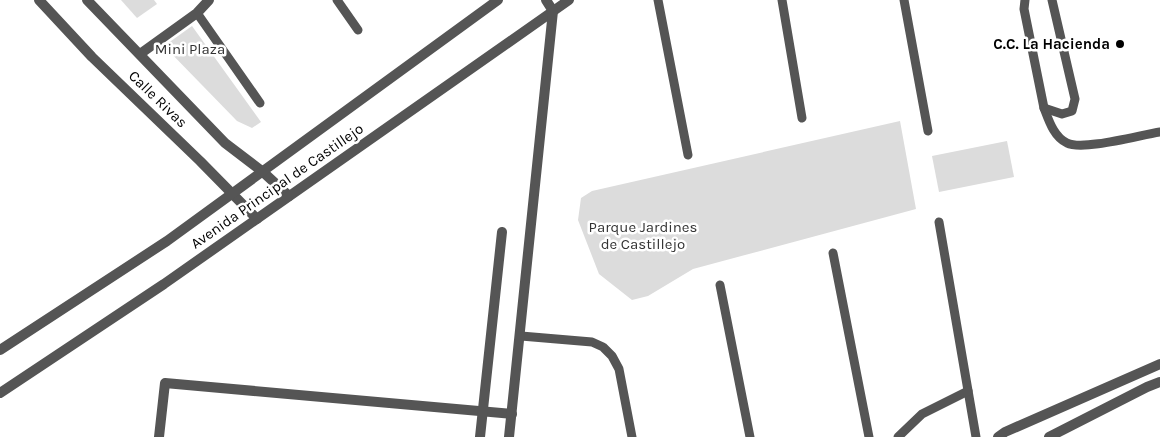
<svg xmlns="http://www.w3.org/2000/svg" width="1160" height="437" viewBox="0 0 1160 437" font-family="Karla,sans-serif">
  <rect width="100%" height="100%" fill="#fff"/>
  <!-- green -->
  <g fill="#dcdcdc">
    <path d="M121,0H154L157,4L137,18Z"/>
    <path d="M192,26L261,122L252,128L237,121L164,46Z"/>
    <path d="M900,121L916,209L693,269L648,296L632,300L599,274L578,220L581,198L592,191Z"/>
    <path d="M1007,141L1014,177L939,192L932,156Z"/>
  </g>
  <g fill="none" stroke-linecap="round" stroke-linejoin="round">
    <!-- service -->
    <g stroke="#555" stroke-width="9">
      <path d="M337,0L358,30"/>
      <path d="M658,0L688,155"/>
      <path d="M782,0L802,118"/>
      <path d="M904,0L928,131"/>
      <path d="M1025,0L1024,9L1044,108C1049,121 1054,137 1067,143C1083,151 1140,135 1160,132"/>
      <path d="M197,13L260,103"/>
      <path d="M1044,108L1062,114L1072,111L1075,99L1052,0"/>
      <path d="M939,222L976,437"/>
      <path d="M833,253L869,437"/>
      <path d="M720,285L750,437"/>
      <path d="M521,336L592,342L603,347L612,356L619,369L632,437"/>
      <path d="M898,437L922,414L968,391"/>
    </g>
    <!-- minor -->
    <g stroke="#555" stroke-width="10">
      <path d="M39,0L92,57L200,161L257,219"/>
      <path d="M87,0L225,143L263,172L289,196"/>
      <path d="M140,54L197,13L209,0"/>
      <path d="M0,350L167,241L498,0"/>
      <path d="M0,393L164,284L569,0"/>
      <path d="M159,437L165,383L512,414"/>
      <path d="M480,437L502,232"/>
      <path d="M509,437L553,11L546,0"/>
      <path d="M998,437L1005,432L1160,364"/>
      <path d="M1049,437L1147,387L1160,382"/>
    </g>
  </g>
  <!-- markers -->
  <circle fill="#000" stroke="#fff" stroke-width="2" cx="1120" cy="44" r="5"/>
  <g text-anchor="middle" dominant-baseline="central" stroke-width="5" stroke-linejoin="round" paint-order="stroke">
    <!-- poi labels -->
    <g font-size="15" font-weight="bold" fill="#000" stroke="#fff" text-anchor="end">
      <text x="1110" y="44">C.C. La Hacienda</text>
    </g>
    <!-- park labels -->
    <g font-size="15" fill="#333" stroke="#fff">
      <text x="190" y="49">Mini Plaza</text>
      <text x="643" y="227">Parque Jardines<tspan x="643" dy="17">de Castillejo</tspan></text>
    </g>
    <!-- street labels -->
    <g font-size="15" fill="#000" stroke="#fff">
      <text transform="translate(158 99) rotate(44)">Calle Rivas</text>
      <text transform="translate(277 186) rotate(-35)">Avenida Principal de Castillejo</text>
    </g>
  </g>
</svg>
